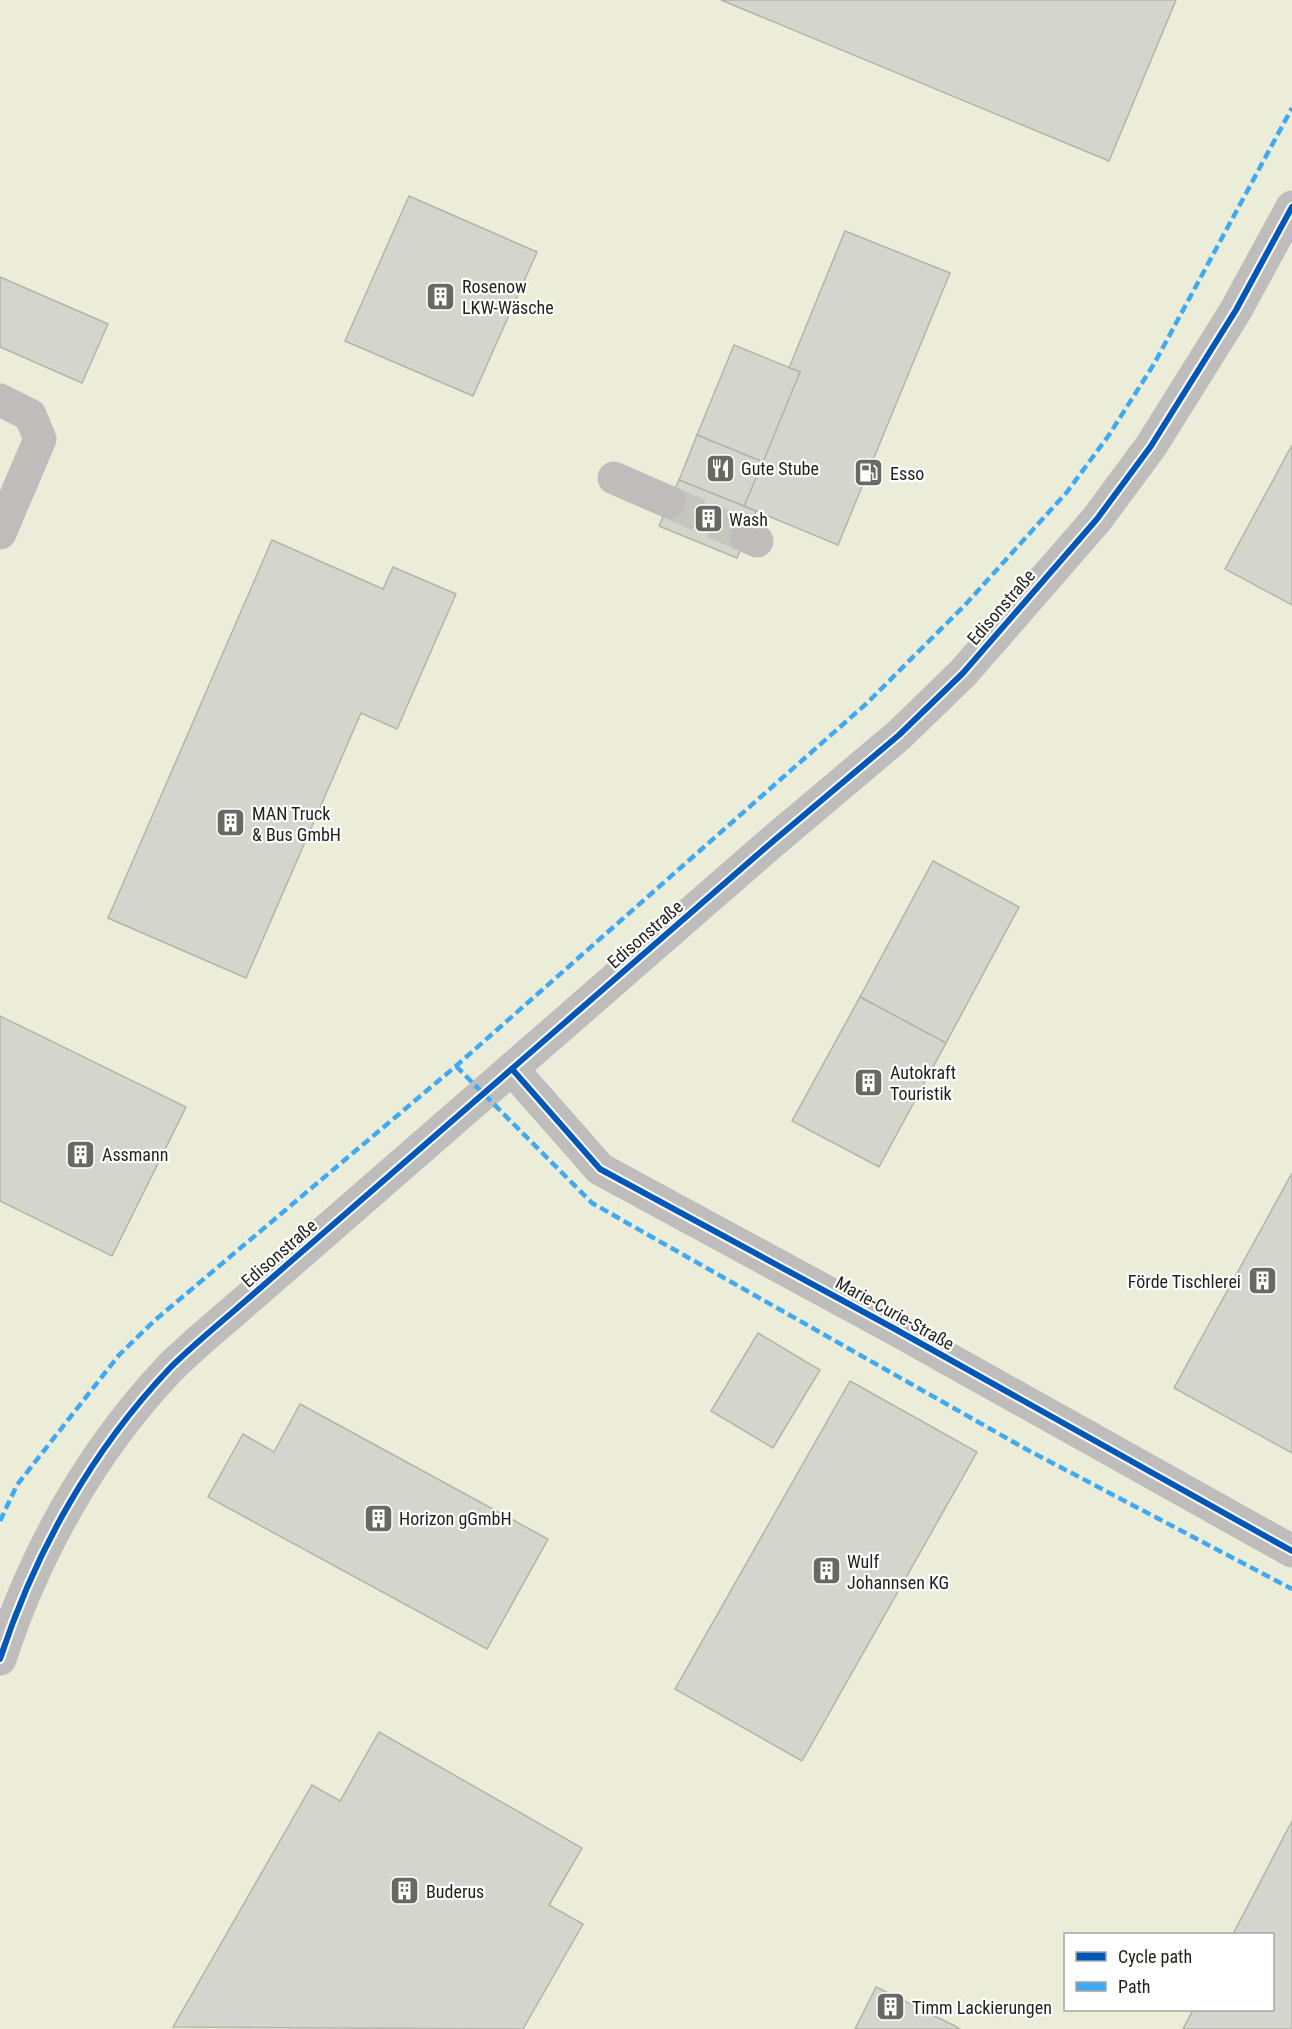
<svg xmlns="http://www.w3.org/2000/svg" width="1292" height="2029" viewBox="0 0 1292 2029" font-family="'Roboto Condensed',sans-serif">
  <rect width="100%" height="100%" fill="#eff0e5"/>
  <!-- built -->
  <path fill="#ebedd8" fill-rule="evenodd" d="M0,0H1292V2029H0ZM1066,1934H1272V2010H1066Z"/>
  <!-- building -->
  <g fill="#d4d6cd" stroke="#b3b4ab" stroke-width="1.5">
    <path d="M721,0H1176L1109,161Z"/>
    <path d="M409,196L537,252L473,396L345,341Z"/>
    <path d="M845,231L950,273L838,545L744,506L800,372L789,368Z"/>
    <path d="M0,277L108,324L82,383L0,347Z"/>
    <path d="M734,345L800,372L763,462L697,435Z"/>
    <path d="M697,435L763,462L744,506L679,480Z"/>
    <path d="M1292,445V605L1225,569Z"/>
    <path d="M679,480L756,511L737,558L659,526Z"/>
    <path d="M272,540L383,589L393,567L456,594L397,729L361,713L246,978L108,918Z"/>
    <path d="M933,861L1019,907L946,1043L860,997Z"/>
    <path d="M860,997L946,1043L879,1167L792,1121Z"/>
    <path d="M0,1016L186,1107L112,1256L0,1201Z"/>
    <path d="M1292,1173V1453L1174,1388Z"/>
    <path d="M758,1333L820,1370L773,1448L711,1411Z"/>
    <path d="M850,1381L977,1452L802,1761L675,1689Z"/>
    <path d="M300,1404L548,1539L487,1649L208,1497L243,1434L274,1452Z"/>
    <path d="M379,1732L582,1848L549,1905L583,1924L523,2029L173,2027L312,1785L340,1801Z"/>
    <path d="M1292,1821V2029H1183L1193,2010H1272V1934H1233Z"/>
    <path d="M876,1987L955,2026L960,2029H855Z"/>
  </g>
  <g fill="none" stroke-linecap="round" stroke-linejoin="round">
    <!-- minor-tunnel -->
    <path stroke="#c5c6bc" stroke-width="33" stroke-dasharray="33 16" stroke-linecap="butt" d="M669,502L746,536"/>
    <!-- minor -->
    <g stroke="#bfbcbc" stroke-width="33">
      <path d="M0,400L30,415L40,439L0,533"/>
      <path d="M614,478L669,502"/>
      <path d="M746,536L757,541"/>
      <path d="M512,1069L600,1169L895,1329L1292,1551"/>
      <path d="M0,1659C35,1552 92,1450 170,1368C190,1348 213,1329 235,1310L771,843L899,735L963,673L1097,519L1151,446L1236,310L1292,207"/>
    </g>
    <!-- quiet -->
    <g stroke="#3fa9f5" stroke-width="4.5" stroke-dasharray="9 4.5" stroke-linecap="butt">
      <path d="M456,1066L592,1203L1024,1448L1292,1589"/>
      <path d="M0,1521L17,1485L119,1355L154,1321L456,1066L866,704L965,605L1067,492L1109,435L1154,364L1292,108"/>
    </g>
    <defs>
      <g id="cycleway">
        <path d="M512,1069L600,1169L895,1329L1292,1551"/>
        <path d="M0,1659C35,1552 92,1450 170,1368C190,1348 213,1329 235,1310L771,843L899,735L963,673L1097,519L1151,446L1236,310L1292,207"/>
      </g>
    </defs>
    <!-- cycleway casing -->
    <use href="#cycleway" stroke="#fff" stroke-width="10"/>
    <!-- cycleway -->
    <use href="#cycleway" stroke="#0057b8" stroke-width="6"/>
  </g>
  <!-- icons -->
  <defs>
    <symbol id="building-square" viewBox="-11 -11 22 22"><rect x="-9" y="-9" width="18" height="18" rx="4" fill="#686960" stroke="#fff"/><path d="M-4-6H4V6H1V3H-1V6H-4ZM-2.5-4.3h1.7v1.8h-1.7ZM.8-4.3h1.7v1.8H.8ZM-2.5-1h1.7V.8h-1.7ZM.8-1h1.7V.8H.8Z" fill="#fff"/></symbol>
    <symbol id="restaurant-square" viewBox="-11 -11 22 22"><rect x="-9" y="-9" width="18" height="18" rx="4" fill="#686960" stroke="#fff"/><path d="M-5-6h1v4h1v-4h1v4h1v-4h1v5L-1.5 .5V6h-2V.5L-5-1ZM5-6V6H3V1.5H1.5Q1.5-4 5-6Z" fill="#fff"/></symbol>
    <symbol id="fuel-square" viewBox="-11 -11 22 22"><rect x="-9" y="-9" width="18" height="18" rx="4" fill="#686960" stroke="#fff"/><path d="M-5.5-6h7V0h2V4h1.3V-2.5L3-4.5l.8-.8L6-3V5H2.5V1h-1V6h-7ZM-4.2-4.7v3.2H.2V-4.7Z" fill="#fff"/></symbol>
  </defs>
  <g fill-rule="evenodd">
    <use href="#building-square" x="424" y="280" width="33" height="33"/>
    <use href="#restaurant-square" x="704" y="452" width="33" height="33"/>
    <use href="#fuel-square" x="852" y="456" width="33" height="33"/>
    <use href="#building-square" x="692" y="502" width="33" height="33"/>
    <use href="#building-square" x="214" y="806" width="33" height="33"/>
    <use href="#building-square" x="852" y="1066" width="33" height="33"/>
    <use href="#building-square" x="64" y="1138" width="33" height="33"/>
    <use href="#building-square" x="1246" y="1264" width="33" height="33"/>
    <use href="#building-square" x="362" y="1502" width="33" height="33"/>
    <use href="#building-square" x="810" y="1554" width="33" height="33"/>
    <use href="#building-square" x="388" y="1874" width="33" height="33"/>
    <use href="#building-square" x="874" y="1990" width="33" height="33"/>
  </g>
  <g text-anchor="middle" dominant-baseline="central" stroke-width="4.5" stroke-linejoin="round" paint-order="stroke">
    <!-- poi labels -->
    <g font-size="18" fill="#1f2018" stroke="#fff" text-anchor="start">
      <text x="462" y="286">Rosenow<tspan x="462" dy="21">LKW-Wäsche</tspan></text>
      <text x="741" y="468">Gute Stube</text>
      <text x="890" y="473">Esso</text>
      <text x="729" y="519">Wash</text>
      <text x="252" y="813">MAN Truck<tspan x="252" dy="21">&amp; Bus GmbH</tspan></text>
      <text x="890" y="1072">Autokraft<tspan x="890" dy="21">Touristik</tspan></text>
      <text x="102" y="1154">Assmann</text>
      <text x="1241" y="1281" text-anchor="end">Förde Tischlerei</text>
      <text x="399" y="1518">Horizon gGmbH</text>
      <text x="847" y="1561">Wulf<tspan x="847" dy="21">Johannsen KG</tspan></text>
      <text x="426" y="1891">Buderus</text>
      <text x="912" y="2007">Timm Lackierungen</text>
    </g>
    <!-- street labels -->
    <g font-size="18" fill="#1f2018" stroke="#fff">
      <text transform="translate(1001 607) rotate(-49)">Edisonstraße</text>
      <text transform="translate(645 934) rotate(-41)">Edisonstraße</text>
      <text transform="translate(279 1253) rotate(-41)">Edisonstraße</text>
      <text transform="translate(895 1313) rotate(29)">Marie-Curie-Straße</text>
    </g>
  </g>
  <!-- legend -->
  <rect x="1064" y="1933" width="210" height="78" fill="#ffffff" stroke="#a5a6a3" stroke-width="1.5"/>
  <rect x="1076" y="1952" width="30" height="9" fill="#0057b8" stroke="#a5a6a3" stroke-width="1.5"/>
  <text x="1118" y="1963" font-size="18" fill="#1f2018">Cycle path</text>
  <rect x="1076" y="1982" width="30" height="9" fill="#3fa9f5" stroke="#a5a6a3" stroke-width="1.5"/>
  <text x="1118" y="1993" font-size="18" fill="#1f2018">Path</text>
</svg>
